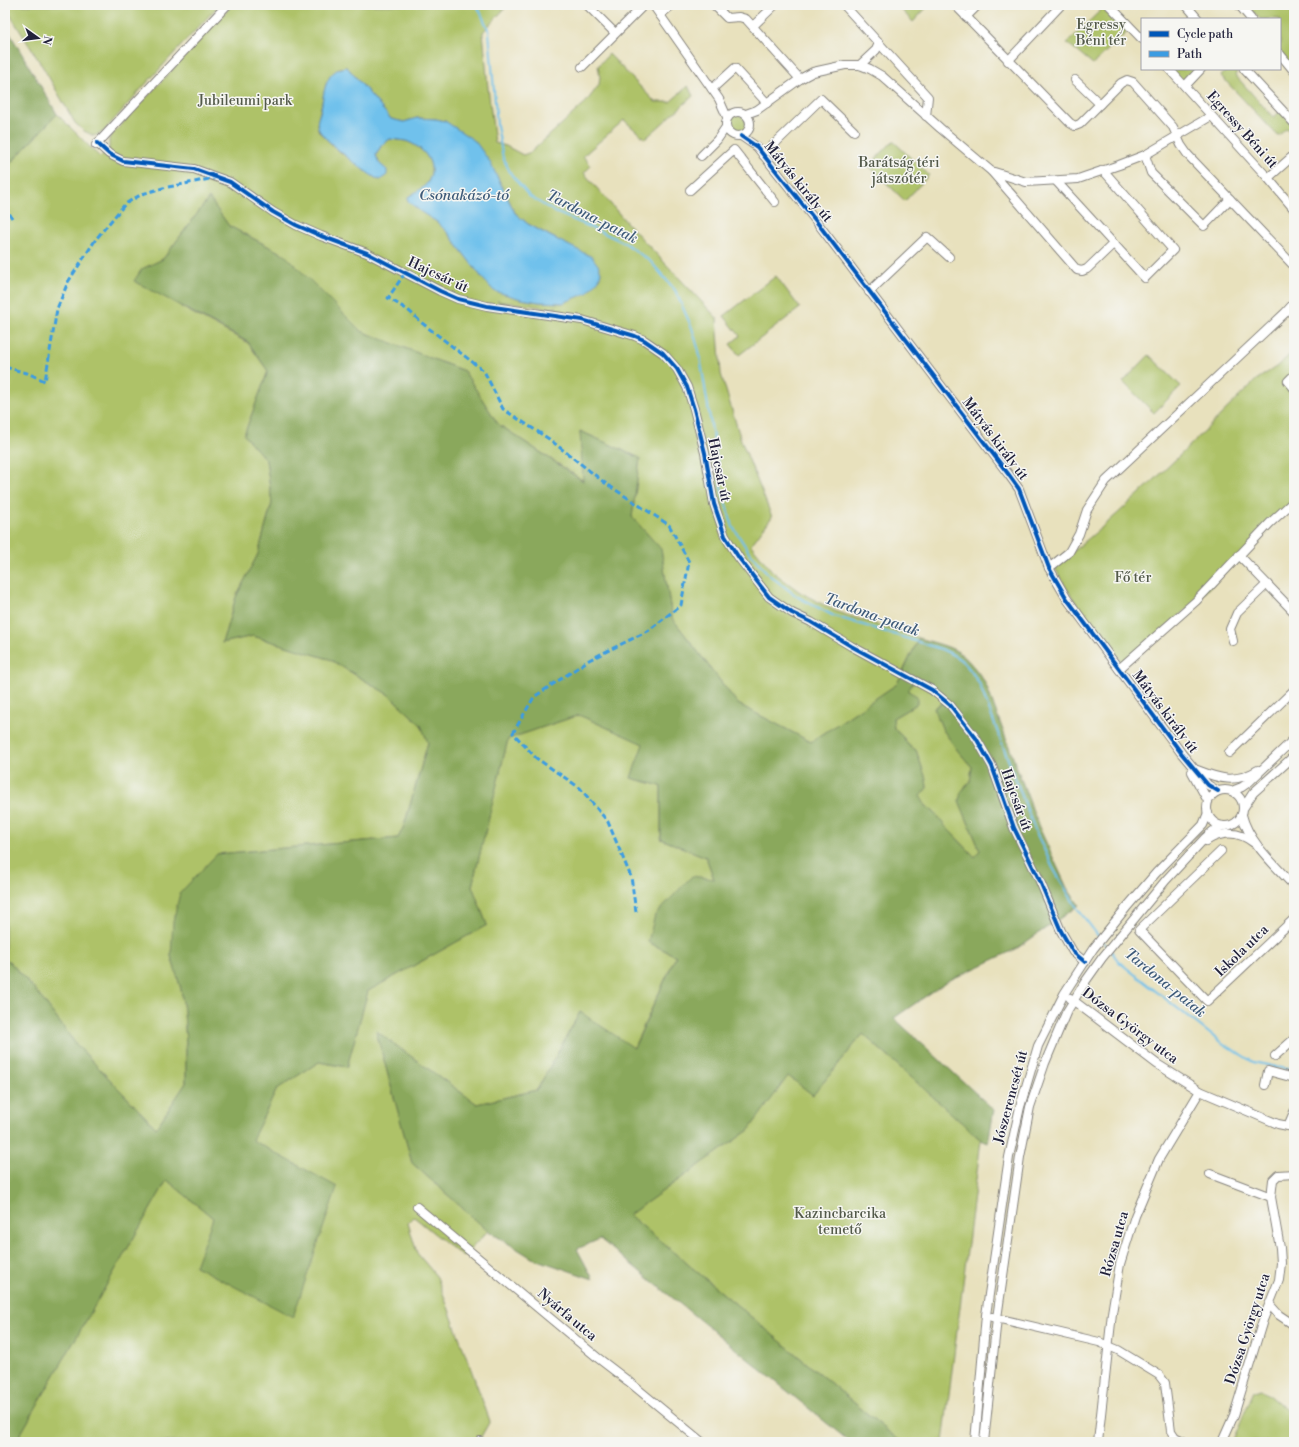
<svg xmlns="http://www.w3.org/2000/svg" width="1299" height="1447" viewBox="0 0 1299 1447" font-family="'Libre Bodoni',serif">
  <rect width="100%" height="100%" fill="#f6f6f2"/>
  <filter id="ink" filterUnits="userSpaceOnUse"><feTurbulence type="fractalNoise" baseFrequency=".025" numOctaves="2"/><feDisplacementMap in="SourceGraphic" scale="8" xChannelSelector="R" yChannelSelector="G"/><feConvolveMatrix kernelMatrix="1 2 1 2 8 2 1 2 1" color-interpolation-filters="sRGB"/></filter>
  <filter id="wash" filterUnits="userSpaceOnUse"><feTurbulence type="fractalNoise" baseFrequency=".012" numOctaves="4" result="noise"/><feDisplacementMap in="SourceGraphic" scale="16" xChannelSelector="R" yChannelSelector="G"/><feGaussianBlur stdDeviation="0.9" result="paint"/><feColorMatrix in="noise" values="0 0 0 0 0 0 0 0 0 0 0 0 0 0 0 0 0 1.4 0 .05"/><feComposite in="paint" operator="in"/></filter>
  <g filter="url(#wash)">
    <rect width="100%" height="100%" fill="#e8e1bd"/>
    <!-- green -->
    <g fill="#aec267" stroke="#687251" fill-rule="evenodd">
      <path d="M5,5H219L143,87L103,132L94,136L84,131L75,123L44,69L5,7Z"/>
      <path d="M232,5H508L483,32L488,88L495,143L506,146L523,155L531,152L586,102L599,85L600,76L598,66L609,54L655,102H670L688,86L693,96L645,139L624,120L583,156L591,166L584,173L627,223L717,318L721,374L741,440L772,517L751,545L773,572L800,592L837,612L919,638L897,684L811,742L738,704L672,618L661,550L632,517L640,458L580,431L584,481L498,424L464,371L361,331L285,255L229,226L209,198L163,259L142,269L181,307L248,343L268,371L244,435L266,460L272,503L258,554L236,597L222,643L253,636L329,659L389,695L421,725L428,742L404,826L398,838L217,854L171,956L181,989L184,1011L186,1044V1083L156,1128L76,1044L36,991L10,962L5,959V168L9,165L57,114L100,157L109,148V138ZM347,67L391,119L404,122L417,118L436,119L445,121L497,176L515,213L528,224L560,241L601,272L599,280L563,303L539,302L521,299L483,279L448,233L437,222L423,213L408,201V197C414,194 424,188 428,182C438,163 423,147 406,141C401,140 395,140 390,139L381,146L376,155L379,163L380,180L377,179L340,152L319,132L317,125L326,84L332,75L339,68ZM497,301L549,308L557,307L552,311L522,308Z"/>
      <path d="M897,5H929L913,22Z"/>
      <path d="M1106,5L1130,29L1093,64L1067,43Z"/>
      <path d="M1247,5H1294V70L1280,53V19H1260Z"/>
      <path d="M1169,69H1201L1185,86Z"/>
      <path d="M1227,69H1239L1235,75L1273,117L1280,112L1294,126V135L1287,128L1278,136L1221,76Z"/>
      <circle cx="737" cy="124" r="9"/>
      <path d="M893,141L929,175L905,201L869,166Z"/>
      <path d="M776,276L800,308L739,355L730,344L740,336L724,316Z"/>
      <path d="M1294,351V501L1196,601L1124,665C1100,634 1071,601 1054,566C1127,511 1191,444 1256,380L1276,367Z"/>
      <path d="M1149,355L1181,386L1154,413L1123,382Z"/>
      <path d="M915,679L947,700L934,708L943,730L958,751L972,767L970,782L961,792L965,815L980,850L975,857L944,825L933,811L926,806L919,796L927,788L926,779L916,750L908,745L903,737L894,729L893,718L917,704L908,691Z"/>
      <path d="M579,715L644,744L631,778L661,786V839L706,857L714,879L648,942L676,956L633,1049L580,1012L537,1090L477,1104L376,1031L412,1163L488,1231L463,1257L414,1217L408,1223L417,1253L437,1277L490,1421L478,1442H16L167,1180L213,1218L277,1089L319,1062L347,1067L368,991L487,925L472,886L508,739Z"/>
      <path d="M863,1034L981,1140L943,1442H901L629,1215L749,1130L788,1075L813,1095Z"/>
      <path d="M1261,1389L1285,1409L1294,1412V1442H1232L1254,1391Z"/>
    </g>
    <!-- forest -->
    <g fill="#8aa85c" stroke="#56654c" fill-rule="evenodd">
      <path d="M5,25L57,114L9,165L5,168Z"/>
      <path d="M209,198L229,226L285,255L361,331L464,371L498,424L583,481L580,431L640,458L632,517L661,549L672,618L738,704L811,742L897,684L919,638C931,642 950,646 960,653C970,661 978,672 985,682L1039,827L1067,888L1079,905L1016,949L948,981L894,1018L994,1110L988,1143L981,1140L863,1034L813,1095L788,1076L749,1130L629,1215L901,1442H850L600,1239L577,1249L593,1279L532,1258L488,1231L412,1163L376,1031L477,1104L537,1090L580,1012L634,1048L676,956L648,942L655,915L692,876L714,879L706,857L661,839V786L631,778L643,744L579,715L508,739L472,886L487,925L368,991L347,1067L319,1062L277,1089L252,1140L337,1187L293,1317L195,1266L213,1218L167,1180L16,1442H5V959L10,962L36,991L76,1044L156,1128L186,1083V1044L184,1011L181,989L171,956L173,922L180,893L217,854L398,838L404,826L428,743L421,725L389,695L329,659L253,636L222,643L236,597L258,554L272,503L266,460L244,435L268,371L248,342L134,281L142,269L163,259ZM915,679L947,700L934,708L943,730L958,751L972,767L970,782L961,792L959,801L980,850L975,857L944,825L933,811L926,806L920,796L927,788L926,779L916,750L908,745L903,737L894,729L893,718L917,704V696L908,691Z"/>
    </g>
    <!-- water -->
    <path fill="#70c1ec" stroke="#497294" d="M347,67L391,119L404,122L417,118L436,119L445,121L475,141L490,162L515,213L528,224L550,236L592,257L598,265L601,272L599,280L587,293L563,303L539,302L521,299L494,291L483,279L448,233L437,222L421,212L408,201V197C414,193 424,188 428,182C438,163 423,147 406,141C401,140 395,140 390,139L381,146L376,155L379,163L387,170V175L380,180C370,177 323,139 319,130C315,123 319,117 321,109C324,92 325,69 347,67Z"/>
    <g fill="none" stroke-linecap="round" stroke-linejoin="round">
      <!-- stream -->
      <g stroke="#70c1ec" stroke-width="2">
        <path d="M477,5L489,31L497,125L503,158L511,174L529,196L555,212L595,229L625,243L651,262L675,290L692,328L699,351L722,492L733,527L749,552L769,575L798,597L834,616L941,649C962,658 967,664 979,683L1035,830L1053,868L1077,908L1099,937"/>
        <path d="M1102,940L1108,948"/>
        <path d="M1111,951L1119,962L1219,1041L1253,1062L1286,1069L1294,1068"/>
      </g>
    </g>
  </g>
  <g filter="url(#ink)">
    <g fill="none" stroke-linecap="round" stroke-linejoin="round">
      <defs>
        <g id="street">
          <path d="M587,5L615,33"/>
          <path d="M653,5L719,99L727,117"/>
          <path d="M714,5L727,18L739,17L746,19L800,79"/>
          <path d="M844,5L928,97L926,116"/>
          <path d="M955,5L1070,123L1075,126L1080,124L1121,83L1127,80L1133,82L1173,127L1181,145L1188,155L1294,266"/>
          <path d="M1109,5L1142,39"/>
          <path d="M1186,5L1198,19"/>
          <path d="M1239,5L1251,19"/>
          <path d="M660,15L672,5"/>
          <path d="M966,17L978,5"/>
          <path d="M753,26L775,5"/>
          <path d="M1280,54L1294,71"/>
          <path d="M1008,61L1061,5"/>
          <path d="M860,65L876,50L879,43"/>
          <path d="M582,67L644,5"/>
          <path d="M1169,69L1268,178L1294,209"/>
          <path d="M1244,69L1294,123"/>
          <path d="M1075,80L1100,104"/>
          <path d="M1185,86L1201,69"/>
          <path d="M712,89L735,68L767,103"/>
          <circle cx="738" cy="124" r="12"/>
          <path d="M746,114L757,110L800,79L813,72L845,65H860L870,69L882,76L940,128L991,171L1026,182L1078,179L1119,165L1145,155L1211,116"/>
          <path d="M741,136L757,147L816,221L1009,475L1019,489L1049,568L1067,599L1182,754L1208,785L1218,791"/>
          <path d="M97,143L109,154L123,161L194,169L230,182L273,212L296,225L321,236L367,253L440,291L458,299L487,306L582,320L635,336L644,340L663,353L677,369L687,387L694,409L705,453L714,504L725,536L739,558L769,597L792,613L811,622L851,646L932,690L950,705L976,738L992,766L1014,828L1039,879L1061,931L1073,952L1085,962"/>
          <path d="M96,145L227,5"/>
          <path d="M763,155L821,99L854,131"/>
          <path d="M1145,155L1151,173L1204,226L1230,199"/>
          <path d="M701,156L717,140L726,127"/>
          <path d="M992,172L1077,270L1082,271L1087,269L1113,244"/>
          <path d="M1268,178L1294,155"/>
          <path d="M1057,182L1145,278L1173,250L1103,170"/>
          <path d="M690,190L734,150L775,202"/>
          <path d="M869,292L927,237L949,257"/>
          <path d="M1294,375L1288,381L1294,388"/>
          <path d="M1239,555L1294,612"/>
          <path d="M1049,568L1069,552L1079,534L1087,510L1106,481L1285,313L1294,303"/>
          <path d="M1233,641L1230,629L1237,613L1267,584"/>
          <path d="M1119,669L1196,601L1270,523L1294,501"/>
          <path d="M1229,753L1294,690"/>
          <path d="M1197,770C1220,779 1235,784 1258,770"/>
          <path d="M1192,772L1208,801"/>
          <circle cx="1225" cy="808" r="18"/>
          <path d="M1232,791L1242,787L1249,782L1294,739"/>
          <path d="M1244,807L1253,793L1294,756"/>
          <path d="M1242,815C1249,843 1275,865 1294,886"/>
          <path d="M1206,841C1222,831 1239,831 1254,843"/>
          <path d="M1221,851L1139,930L1207,1001L1294,919"/>
          <path d="M1070,998L1157,1064L1200,1091L1278,1124L1288,1126L1294,1127"/>
          <path d="M1275,1056L1294,1039"/>
          <path d="M1265,1085L1268,1071L1294,1078"/>
          <path d="M1288,1126L1294,1112"/>
          <path d="M1210,1174L1271,1197"/>
          <path d="M417,1207L598,1358L628,1381L702,1442"/>
          <path d="M1270,1305L1279,1315L1294,1325"/>
          <path d="M992,1317L1099,1342L1118,1350L1159,1375L1165,1383L1171,1431L1175,1437L1185,1442"/>
          <path d="M480,1441V1442"/>
          <path d="M975,1442L986,1315L1009,1157L1020,1107L1038,1046L1064,994L1093,949L1126,908L1156,873L1203,825L1208,813"/>
          <path d="M984,1442L997,1318L1020,1157L1030,1107L1045,1063L1066,1013L1085,982L1102,958L1166,880L1205,838L1213,831L1222,826"/>
          <path d="M1098,1442L1112,1313L1120,1264L1135,1216L1159,1159L1200,1091"/>
          <path d="M1222,1442L1234,1415L1263,1320L1279,1280L1281,1263L1280,1248L1271,1197L1273,1180L1278,1175L1294,1174"/>
        </g>
      </defs>
      <!-- street casing -->
      <use href="#street" stroke="#85827c" stroke-width="10"/>
      <!-- street -->
      <use href="#street" stroke="#fff" stroke-width="8"/>
      <!-- quiet -->
      <g stroke="#3c9ce2" stroke-width="3" stroke-dasharray="6 3" stroke-linecap="butt">
        <path d="M5,206L12,218"/>
        <path d="M405,273L388,298L408,310L422,323L484,371L503,409L549,439L605,483L669,525L689,562L681,605L648,631L589,660L534,697L513,733L536,758L580,788L608,822L631,877L636,912"/>
        <path d="M5,367L27,373L45,381L57,309L68,282L96,239L125,204L142,194L163,188L215,178"/>
      </g>
      <defs>
        <g id="cycleway">
          <path d="M741,136L757,147L816,221L1009,475L1019,489L1049,568L1067,599L1182,754L1208,785L1218,791"/>
          <path d="M97,143L109,154L123,161L194,169L230,182L273,212L296,225L321,236L367,253L440,291L458,299L487,306L582,320L635,336L644,340L663,353L677,369L687,387L694,409L705,453L714,504L725,536L739,558L769,597L792,613L811,622L851,646L932,690L950,705L976,738L992,766L1014,828L1039,879L1061,931L1073,952L1085,962"/>
        </g>
      </defs>
      <!-- cycleway casing -->
      <use href="#cycleway" stroke="#f6f6f2" stroke-width="6"/>
      <!-- cycleway -->
      <use href="#cycleway" stroke="#0057b8" stroke-width="4"/>
    </g>
  </g>
  <g text-anchor="middle" dominant-baseline="central" stroke-width="3" stroke-linejoin="round" paint-order="stroke">
    <!-- park labels -->
    <g font-size="14" fill="#535a4a" stroke="#f6f6f2">
      <text x="1101" y="25">Egressy<tspan x="1101" dy="16">Béni tér</tspan></text>
      <text x="245" y="101">Jubileumi park</text>
      <text x="899" y="163">Barátság téri<tspan x="899" dy="16">játszótér</tspan></text>
      <text x="1133" y="578">Fő tér</text>
      <text x="840" y="1214">Kazincbarcika<tspan x="840" dy="16">temető</tspan></text>
    </g>
    <!-- street labels -->
    <g font-size="14" fill="#22223b" stroke="#f6f6f2">
      <text transform="translate(1242 130) rotate(48)">Egressy Béni út</text>
      <text transform="translate(798 182) rotate(51)">Mátyás király út</text>
      <text transform="translate(438 275) rotate(25)">Hajcsár út</text>
      <text transform="translate(995 439) rotate(53)">Mátyás király út</text>
      <text transform="translate(719 470) rotate(78)">Hajcsár út</text>
      <text transform="translate(1165 712) rotate(53)">Mátyás király út</text>
      <text transform="translate(1016 800) rotate(70)">Hajcsár út</text>
      <text transform="translate(1242 951) rotate(-44)">Iskola utca</text>
      <text transform="translate(1130 1026) rotate(37)">Dózsa György utca</text>
      <text transform="translate(1011 1097) rotate(-75)">Jószerencsét út</text>
      <text transform="translate(1115 1244) rotate(-74)">Rózsa utca</text>
      <text transform="translate(567 1315) rotate(40)">Nyárfa utca</text>
      <text transform="translate(1248 1329) rotate(-72)">Dózsa György utca</text>
    </g>
    <!-- water labels -->
    <g font-size="15" font-style="italic" fill="#3d5a79" stroke="#f6f6f2">
      <text x="464" y="195">Csónakázó-tó</text>
      <text transform="translate(592 217) rotate(27)">Tardona-patak</text>
      <text transform="translate(872 615) rotate(20)">Tardona-patak</text>
      <text transform="translate(1165 983) rotate(39)">Tardona-patak</text>
    </g>
  </g>
  <!-- margin -->
  <rect width="1299" height="1447" fill="none" stroke="#f6f6f2" stroke-width="20"/>
  <!-- legend -->
  <rect x="1141" y="18" width="140" height="52" fill="#f6f6f2" stroke="#a1a1a9"/>
  <rect x="1149" y="31" width="20" height="6" fill="#0057b8" stroke="#a1a1a9"/>
  <text x="1177" y="38" font-size="12" fill="#22223b">Cycle path</text>
  <rect x="1149" y="51" width="20" height="6" fill="#3c9ce2" stroke="#a1a1a9"/>
  <text x="1177" y="58" font-size="12" fill="#22223b">Path</text>
  <!-- north arrow -->
  <g transform="translate(38 38) rotate(104)" stroke="#f6f6f2" stroke-width="3" paint-order="stroke">
  <path d="M0-3L7 15L0 10L-7 15Z" fill="#22223b"/>
  <text y="-6" font-size="11" font-weight="bold" text-anchor="middle" fill="#22223b">N</text>
  </g>
</svg>
